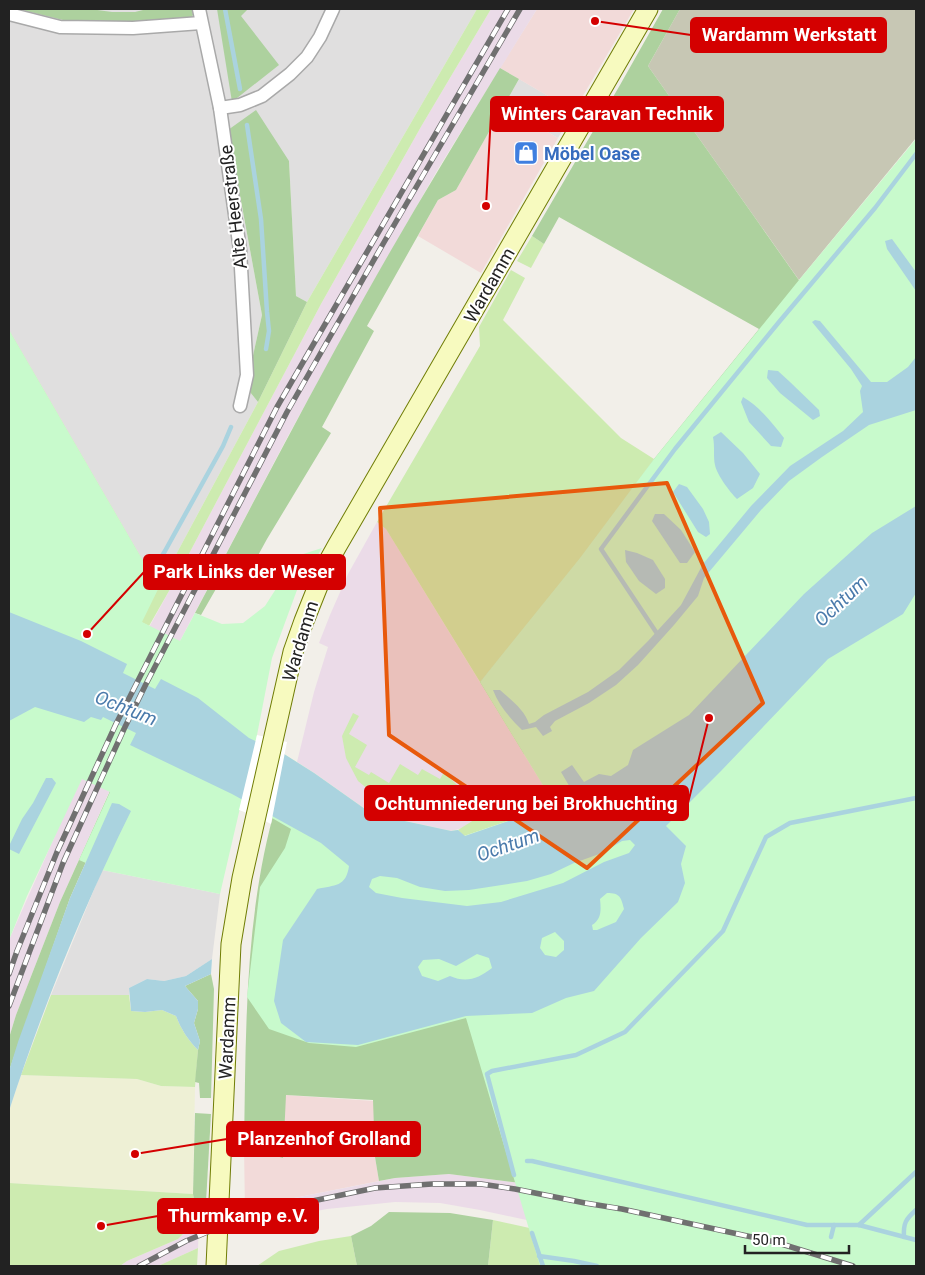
<svg xmlns="http://www.w3.org/2000/svg" width="925" height="1275" viewBox="0 0 925 1275" font-family="Roboto,sans-serif">
  <rect width="100%" height="100%" fill="#f2efe9"/>
  <!-- residential -->
  <g fill="#e0dfdf">
    <path d="M9,9H477L307,302L296,296L289,161L228,130L262,315L246,387L258,402L165,575L146,566L9,330Z"/>
    <path d="M519,79L574,111L558,138L503,107Z"/>
    <path d="M102,870L220,894L212,959L186,976L164,981L147,979L129,988V995H51Z"/>
  </g>
  <!-- commercial -->
  <g fill="#f2dad9">
    <path d="M537,9H634L574,111L500,68Z"/>
    <path d="M503,107L558,138L481,273L418,236L438,200L456,190Z"/>
    <path d="M285,1095L374,1101L375,1157L379,1181L274,1202L245,1211L244,1147L283,1157Z"/>
  </g>
  <!-- industrial -->
  <g fill="#ebdbe8">
    <path d="M491,9H537L438,169L366,295L288,436L180,641L142,640L173,584L321,304L422,125Z"/>
    <path d="M377,522L386,529L555,805L451,831L372,814L314,773L297,762L314,692L328,647L319,643L330,615L348,574Z"/>
    <path d="M110,720L130,745L60,902L16,1015L9,1038V940L62,820Z"/>
    <path d="M449,1174L521,1183L606,1237L480,1210L440,1203L395,1202L327,1209L280,1218L233,1234V1215L274,1202L395,1178Z"/>
    <path d="M199,1222L198,1248L158,1266H120L127,1261L178,1239L188,1229Z"/>
  </g>
  <!-- construction -->
  <path fill="#c7c7b4" d="M680,9H916V138L799,280L648,66Z"/>
  <!-- farmland -->
  <path fill="#eef0d5" d="M21,1075L137,1079L161,1086L195,1087L193,1194L9,1183V1111Z"/>
  <!-- grass -->
  <g fill="#cdebb0">
    <path d="M477,9H491L422,125L321,304L173,584L149,626L133,618L9,330L146,566L165,575L258,402L307,302Z"/>
    <path d="M532,236L544,244L531,268L517,261Z"/>
    <path d="M511,270L525,278L503,320L621,438L654,459L583,558L480,682L386,529L377,522L480,346L479,327Z"/>
    <path d="M353,713L359,716L349,734L367,745L355,767L369,775L371,772L389,783L400,764L418,775L422,769L440,779L444,772L462,790L458,799L443,802L418,794L369,790L358,781L346,758L342,736Z"/>
    <path d="M551,798L555,805L464,836L458,830L477,818L545,802Z"/>
    <path d="M51,995H129L131,1011L145,1012L162,1010L176,1016C181,1029 188,1040 198,1050L195,1087L161,1086L137,1079L21,1075Z"/>
    <path d="M9,1183L193,1194L199,1222L188,1229L178,1239L127,1261L120,1266H9Z"/>
    <path d="M493,1220L534,1229L546,1266H488Z"/>
    <path d="M351,1236L357,1266H257L279,1251L319,1241Z"/>
    <path d="M198,1248L197,1266H158Z"/>
  </g>
  <!-- forest -->
  <g fill="#add19e">
    <path d="M18,9H90L112,12H135L147,9H192L193,15L190,19L184,20L108,22L63,20Z"/>
    <path d="M217,9H248L241,16L279,65L232,102Z"/>
    <path d="M663,9H680L648,66L808,293L524,754L480,682L583,558L654,459L759,329L559,217L544,244L532,236L620,85Z"/>
    <path d="M500,68L519,79L456,190L438,200L367,326L374,331L322,427L331,433L267,539L250,570L243,572L228,568L201,615L195,613C251,507 306,401 365,296C408,219 454,144 500,68Z"/>
    <path d="M256,110L289,161L296,296L307,302L258,402L246,387L262,315L228,130Z"/>
    <path d="M110,791L112,803L70,898L9,1071V1038L16,1015L60,902Z"/>
    <path d="M273,816L321,843L466,1016L521,1183L449,1174L395,1178L379,1181L375,1157L373,1100L286,1095L283,1158L244,1147C246,1037 244,924 273,816Z"/>
    <path d="M211,974L214,989L211,1098H200L199,1083L195,1082L198,1050L200,1041L194,1023L198,1009V1001L185,986Z"/>
    <path d="M195,1113L211,1114L206,1202L195,1204L193,1194Z"/>
    <path d="M389,1212L450,1213L493,1220L488,1266H357L351,1236L371,1226Z"/>
  </g>
  <!-- park -->
  <g fill="#c8facc">
    <path d="M916,139V1266H540L466,1018L356,1047L309,1043L269,1029L247,997L260,887L285,848L291,829L272,818L284,754L314,773L372,814L451,831L458,830L464,836L555,805L480,682L580,558L654,459L799,280Z"/>
    <path d="M9,330L146,566L165,575L142,622L180,641L195,613L222,624L243,623L265,606L297,556L322,548L297,590L272,658L257,735L220,894L102,870L79,860L110,792L82,779L27,896L9,940Z"/>
  </g>
  <!-- water -->
  <g fill="#aad3df" fill-rule="evenodd">
    <path d="M892,239L916,272V291L887,249L885,241Z"/>
    <path d="M815,320L820,321L871,382H887L908,367L916,357V410L869,425L822,457L789,481L761,510L704,578L698,596L674,625L638,665L616,685L589,703L555,721L550,727L552,731L543,736L536,727L522,730C510,718 499,706 493,690H500C510,699 525,710 529,724L535,722L544,715L588,692L619,670L648,641L681,605L703,564L751,506L790,466L843,431L863,412L860,391L862,386L851,369L812,322Z"/>
    <path d="M768,370L778,371L790,382L819,410L820,416L813,420L780,393L767,378Z"/>
    <path d="M743,397C760,407 772,423 784,438L781,447L771,446L749,422L741,402Z"/>
    <path d="M721,432L743,453L760,474L753,488L737,499C730,492 717,475 715,465C713,457 715,447 713,437Z"/>
    <path d="M679,484L687,487L703,509L709,522L710,534L706,537L698,532L673,492Z"/>
    <path d="M916,506V593L903,614L828,659L721,771L666,826L686,846L681,864L685,883L678,902L641,938L594,991L566,998L532,1013L466,1016L358,1045L306,1042L281,1023L274,1001L283,940L317,889C335,885 346,887 349,866L321,843L232,794L130,745L136,733L103,717L101,720L91,717L84,722L35,707L9,721V612L81,641L127,664L123,673L155,689L161,679L198,698L249,738L284,754L314,773L372,814L451,831L458,830L465,836L569,800L573,794L571,789L561,772L572,765L584,782L599,774L611,776L628,765L633,750L689,715L804,594L872,533ZM630,840L635,845L629,853L604,862L563,883L501,902L467,906L402,898L376,893L369,887L372,879L380,876L397,878L420,887L445,891L469,890L527,881L551,874L574,863L602,853L622,841ZM607,893C620,893 621,897 624,909L616,922L597,930H593L592,925C602,919 601,909 600,899ZM555,932L564,941V950L556,957L545,955L540,948L542,938ZM477,954L489,958L492,968C478,979 466,983 450,976L438,981L422,976L418,967L423,960L439,959L456,966Z"/>
    <path d="M655,514H664L681,530L695,552L687,563H680L652,521Z"/>
    <path d="M625,550L637,553L653,560L665,579V588L656,594L639,581L626,562Z"/>
    <path d="M46,778H52L56,783L19,854L9,849V846L22,819L33,803Z"/>
    <path d="M112,803L119,804L131,811C83,908 42,1009 9,1111V1071L18,1042L70,898Z"/>
    <path d="M212,959L211,974L185,986L198,1001V1009L194,1023L200,1041L198,1050C188,1040 181,1029 176,1016L162,1010L145,1012L131,1011L129,988L147,979L164,981L186,976Z"/>
  </g>
  <!-- pier -->
  <path fill="#fff" d="M257,735L287,742L271,824L255,816L239,810Z"/>
  <g fill="none" stroke-linecap="round" stroke-linejoin="round">
    <!-- stream -->
    <g stroke="#aad3df" stroke-width="4.5">
      <path d="M225,9L240,89"/>
      <path d="M247,125L261,219L267,312L269,331L266,349"/>
      <path d="M157,564L165,551L223,446L231,427"/>
      <path d="M658,635L601,549L675,449L779,322L875,208L916,154"/>
      <path d="M527,1161H532L807,1225H859L916,1240"/>
      <path d="M514,1175L487,1074L492,1071L576,1055L625,1032L723,931L766,837L790,823L916,798"/>
      <path d="M859,1225L916,1172"/>
      <path d="M532,1233L543,1266"/>
      <path d="M831,1237L834,1225"/>
      <path d="M904,1237C903,1223 906,1219 916,1210"/>
      <path d="M539,1256L574,1261L597,1266"/>
    </g>
    <defs>
      <g id="street">
        <path d="M199,9L220,108L240,250L247,375L240,406"/>
        <path d="M9,14L60,27L133,28L201,23"/>
        <path d="M220,108L240,105L262,96L290,74L307,57L320,37L333,9"/>
      </g>
      <path id="secondary" d="M216,1266L231,944L242,878L293,652L304,621L316,591L327,564L337,546L648,9"/>
    </defs>
    <!-- street casing -->
    <use href="#street" stroke="#a9a9a9" stroke-width="15"/>
    <!-- secondary casing -->
    <use href="#secondary" stroke="#707d05" stroke-width="21"/>
    <!-- street -->
    <use href="#street" stroke="#fff" stroke-width="12"/>
    <!-- secondary -->
    <use href="#secondary" stroke="#f7fabf" stroke-width="19"/>
    <defs>
      <g id="rail">
        <path d="M9,974L17,951L57,852L116,724L277,407L508,9"/>
        <path d="M9,1006L63,863L124,729L146,684L287,412L383,244L520,9"/>
        <path d="M139,1266L186,1241L217,1228L258,1214L303,1203L375,1188L432,1184H481L515,1189L585,1203L622,1209L775,1242L853,1266"/>
      </g>
    </defs>
    <!-- rail casing -->
    <use href="#rail" stroke="#707070" stroke-width="5.5"/>
    <!-- rail -->
    <use href="#rail" stroke="#fff" stroke-width="4" stroke-dasharray="11" stroke-linecap="butt"/>
  </g>
  <!-- marked area -->
  <path fill="#e8590c" fill-opacity="0.2" stroke="#e8590c" stroke-width="4" stroke-linejoin="round" d="M667,483L763,703L587,868L389,735L380,508Z"/>
  <!-- icons -->
  <defs>
    <symbol id="shop-square" viewBox="-11 -11 22 22"><rect x="-9" y="-9" width="18" height="18" rx="4" fill="#3f7fe0" stroke="#fff"/><path d="M-5-2.5h2.3a2.7 3.5 0 0 1 5.4 0H5L5.5 6h-11ZM-1.5-2.5h3a1.5 2.3 0 0 0-3 0Z" fill="#fff"/></symbol>
  </defs>
  <g fill-rule="evenodd">
    <use href="#shop-square" x="512" y="139" width="28" height="28"/>
  </g>
  <g text-anchor="middle" dominant-baseline="central" stroke-width="4" stroke-linejoin="round" paint-order="stroke">
    <!-- shop labels -->
    <g font-size="18" font-weight="bold" fill="#366cbe" stroke="#fff" text-anchor="start">
      <text x="544" y="153">Möbel Oase</text>
    </g>
    <!-- street labels -->
    <g font-size="18" fill="#222" stroke="#fff">
      <text transform="translate(233 207) rotate(-97)">Alte Heerstraße</text>
      <text transform="translate(489 285) rotate(-60)">Wardamm</text>
      <text transform="translate(300 641) rotate(-73)">Wardamm</text>
      <text transform="translate(227 1038) rotate(-87)">Wardamm</text>
    </g>
    <!-- water labels -->
    <g font-size="19" font-style="italic" fill="#4a7aab" stroke="#fff">
      <text transform="translate(841 601) rotate(-43)">Ochtum</text>
      <text transform="translate(126 708) rotate(22)">Ochtum</text>
      <text transform="translate(508 845) rotate(-19)">Ochtum</text>
    </g>
  </g>
  <!-- callouts -->
  <path fill="none" stroke="#d40000" stroke-width="2" d="M595 21L691 35M486 206L491 114M87 634L144 572M709 718L688 803M135 1154L227 1139M101 1226L158 1216"/>
  <g fill="#d40000" stroke="#fff" stroke-width="2">
    <circle cx="595" cy="21" r="5"/>
    <circle cx="486" cy="206" r="5"/>
    <circle cx="87" cy="634" r="5"/>
    <circle cx="709" cy="718" r="5"/>
    <circle cx="135" cy="1154" r="5"/>
    <circle cx="101" cy="1226" r="5"/>
  </g>
  <g fill="#d40000" stroke="#d40000" stroke-width="2">
    <rect x="691" y="18" width="195" height="34" rx="5"/>
    <rect x="491" y="97" width="232" height="34" rx="5"/>
    <rect x="144" y="555" width="201" height="34" rx="5"/>
    <rect x="365" y="786" width="323" height="34" rx="5"/>
    <rect x="227" y="1122" width="193" height="34" rx="5"/>
    <rect x="158" y="1199" width="160" height="34" rx="5"/>
  </g>
  <g font-size="19" text-anchor="middle" font-weight="bold" fill="#fff">
    <text x="789" y="41">Wardamm Werkstatt</text>
    <text x="607" y="120">Winters Caravan Technik</text>
    <text x="244" y="578">Park Links der Weser</text>
    <text x="526" y="810">Ochtumniederung bei Brokhuchting</text>
    <text x="324" y="1145">Planzenhof Grolland</text>
    <text x="238" y="1222">Thurmkamp e.V.</text>
  </g>
  <!-- border -->
  <rect width="925" height="1275" fill="none" stroke="#222222" stroke-width="20"/>
  <!-- scale -->
  <path d="M745 1245v8h104v-8" fill="none" stroke="#222222" stroke-width="2.5"/>
  <text x="752" y="1245" font-size="15" fill="#222222" stroke="#ffffff" stroke-width="4" paint-order="stroke">50 m</text>
</svg>
